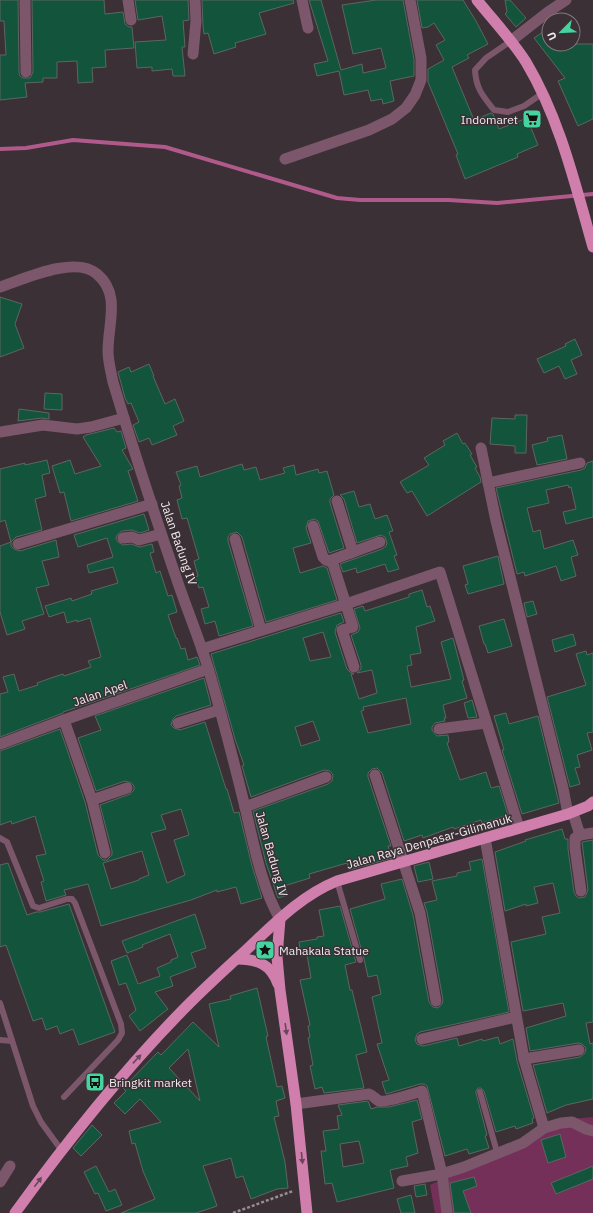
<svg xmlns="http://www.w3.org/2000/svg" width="593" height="1213" viewBox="0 0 593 1213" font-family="'IBM Plex Sans',sans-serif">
  <rect width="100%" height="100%" fill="#3a3035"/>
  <!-- green -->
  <path fill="#753059" d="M593,1117V1213H435L430,1185L572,1119Z"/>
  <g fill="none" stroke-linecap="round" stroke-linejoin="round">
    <!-- stream -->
    <path stroke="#af5a8b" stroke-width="4" d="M0,149L26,148L73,140L165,147L337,198L360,200H449L497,203L593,194"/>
  </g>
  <!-- building -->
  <g fill="#13543c" stroke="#5b6761" fill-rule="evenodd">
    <path d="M0,0H18L19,72L20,76L23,78H30L33,72L32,0H104L105,14L123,12L125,24L129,27H132L134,48L105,50L106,67L92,68L93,82L78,83L77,61L57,62V78H43V82L25,83L27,97L0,100V55H6L4,21H0Z"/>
    <path d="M135,0H188L189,20L183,21L185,47H182L185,76H173L172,69L152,71V67L137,68L135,42L166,40L162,16L138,20Z"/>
    <path d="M202,0H293L294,3L259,13L266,34L235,43L236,47L214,54L208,33L204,34L203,26Z"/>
    <path d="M309,0H321L341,70L362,64L363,73L386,68L381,48L353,54L342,5L376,0H403L414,59V76L390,81L394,101L383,104L382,99L371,101L368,90L344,95L339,71L317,76L314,64L328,61Z"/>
    <path d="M417,0H463L476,21L488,44L467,55L469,58L452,67L474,120L491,113L493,114L499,129L527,118L538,145L517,154L518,157L465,179L456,155L458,154L428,82V69L444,60L436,45L445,40L434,23L428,27L422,28Z"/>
    <path d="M505,0H510L526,18L516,27L505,14L507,12Z"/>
    <path d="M549,28V44H593V119L578,126L558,81L565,78L534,38Z"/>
    <path d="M0,297L22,304L15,324L24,348L0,357Z"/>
    <path d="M575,339L582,355L571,360L577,374L565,379L559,366L544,373L537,359L566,346L565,344Z"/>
    <path d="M149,364L154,376H153L165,404L175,399L184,421L173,426L177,435L152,445L149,438L139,442L133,425L139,422L131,403L128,404L125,398L118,372L129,367L131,372Z"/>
    <path d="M45,393L62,394V410L44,409Z"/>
    <path d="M19,409L49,413V419L42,418L18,421Z"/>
    <path d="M515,415H527L526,453H515V446L490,444L492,418L515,419Z"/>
    <path d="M114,428L117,432L121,431L126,448L122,450L133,469L128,471L138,501L71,521L64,492L60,493L52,466L70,460L75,474L101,466L83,437L86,435Z"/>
    <path d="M457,433L463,444L465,443L472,454L470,455L477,467L475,468L480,477L481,482L427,516L412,491L407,493L400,482L429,465L424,458L445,445L443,441Z"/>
    <path d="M562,435L567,459L537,465L532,445L548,441L547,438Z"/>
    <path d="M47,460L50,473L42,475L46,496L35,499L42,530L16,537L11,542V546L14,549L20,551L56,540L59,557L42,561L49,585L36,588L44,614L22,621L25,629L7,635L0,612V546L11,542L5,520L0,522V469L25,463V465Z"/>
    <path d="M593,461V517L566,524L563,512L576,509L571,487L569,488L568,485L546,490L549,503L527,508L533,532L540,530L544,549L573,540L578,555L571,557L576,576L561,581L556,566L525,576L524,572L517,574L496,488L581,470L585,468L587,463Z"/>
    <path d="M242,464L244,470L256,467L260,480L285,473L283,468L294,465L296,475L318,469L319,473L327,471L334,495L330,499V503L344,548L329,553L318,521L314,519L308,521L306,528L311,543L293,548L300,573L323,566L327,568L337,600L266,622L242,537L237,532L230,534L228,537V541L253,626L219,636L215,621L205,624L201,609L209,607L203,587L199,588L195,577L198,576L194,561L199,559L187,518L182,519L177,500L182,498L179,486L181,485L176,472L197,466L200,477Z"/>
    <path d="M354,491L359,507L370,504L375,519L387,515L393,531L389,532L397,555L394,556L399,569L388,572L385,564L357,573L356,568L343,572L340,564L382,549L386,546L387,543L385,537L381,535L357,543L344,499L340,495Z"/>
    <path d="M144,514L149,530L140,533L132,530L122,531L117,535L116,539L118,542L123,545L131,544L140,547L152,544L154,552L150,553L156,573L160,571L168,596L172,595L177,612L168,615L176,638H177L181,649L185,648L188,660L197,657L200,665L90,703L63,712V713L0,737V694L8,692L3,677L14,674L19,691L38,685L37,683L51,678L63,674L64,676L91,667L88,661L101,657L90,618L77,622V620L67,623L64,612L49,617L45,606L71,598L72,601L92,594L91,591L118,583L113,567L89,573L87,565L113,557L107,538L78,547L74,535Z"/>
    <path d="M498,556L504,584L468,594L465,585L468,584L463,566Z"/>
    <path d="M422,590L427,607L430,606L435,621L416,627L421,653L410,655L412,665L407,666L411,687L451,679L441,642L453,638L464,680L462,681L467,698L443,705L446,718H444L445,721L435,723L432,727V730L437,736L448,735L449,742L447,743L460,780L486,772L491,788L499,786L508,815L482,823L481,820L454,829L453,827L423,838L422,835L404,841L382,773L377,768L372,769L368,773V777L391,846H388L392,858L349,870L347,863L309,874L310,878L284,886L288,895L278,898L266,863L253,811L328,784L332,781L333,775L330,771L324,770L251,797L242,766L244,765L235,739L211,654L341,613L344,622L337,625L335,632L347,669L350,672L354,674H351L359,699L377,693L372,670L357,673L361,669V665L351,635L358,632L360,628L354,609L363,606L365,611L409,597V594ZM323,632L331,657L310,661L303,638ZM406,698L411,724L368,733L361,711L364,710L363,707ZM313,721L320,740L301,746L295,727Z"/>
    <path d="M533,601L537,614L527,617L524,603Z"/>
    <path d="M504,619L512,646L488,653L485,644H484L479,626Z"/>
    <path d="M573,634L576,645L555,652L552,640Z"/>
    <path d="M586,651L587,655L593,653V732L587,733L592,750L577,755L580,767L575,768L580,784L570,787L547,697L586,685L576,654Z"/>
    <path d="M204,678L211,705L176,716L173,719L171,725L174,728L180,730L205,722L226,789H227L234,813L239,812L252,866L262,898L241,904L236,887L217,892V890L191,900L101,926L88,884L64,890L66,895L46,901L41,882L44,881L36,856L46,854L35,816L12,824L11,821L0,825V751L60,729L85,802L98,855L103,860H107L112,855V851L100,805L130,794L134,790V786L131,783L125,781L96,791L78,738L101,730L95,716ZM181,809L189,835L174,840L185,875L167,883L151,833L166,829L161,815ZM142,851L149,875L139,879V880L111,889L103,863Z"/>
    <path d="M472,700L477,717L468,718L464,703Z"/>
    <path d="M506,713L509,724L538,716L559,803L522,814L502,750H504L494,716Z"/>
    <path d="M562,829L565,839H568V849L574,892L576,896L579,898L585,897L588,890L582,842L593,840V1022L586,1023L590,1044L593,1043V1099L566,1105L547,1113L533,1065L580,1057L585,1053L586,1048L582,1044L578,1043L530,1051L526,1028L566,1016L563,1003L523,1011L511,942L546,934L542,917L560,913L553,883L534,887L538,903L526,906V904L505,911L495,852L526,841L525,840Z"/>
    <path d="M482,859L509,1012L420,1032L417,1034L415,1040L417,1044L423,1046L457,1038L459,1046L482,1039L483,1041L498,1037L500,1044L513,1039L517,1061L534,1118L532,1119L533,1123L516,1129L515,1126L496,1132L484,1091L481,1088H478L476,1091V1093L487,1135L485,1136L489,1148L469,1154L467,1149L445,1156L427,1086L424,1084H420L386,1094L382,1082L389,1080L377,1044L382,1043L372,997L381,994L377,975L368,977L364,959L350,909L385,899L381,884L402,879L413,915L429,1002L433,1007L438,1008L442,1004L443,1000L427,912L424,903L437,900L432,881L457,876V873L471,870L469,862Z"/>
    <path d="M429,862L433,879L418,882L414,866Z"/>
    <path d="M8,863L27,915L36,912H40L69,904L115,1032L79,1045L73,1029L60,1034L57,1026L46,1030L42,1018L33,1021L6,945L0,947V865Z"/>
    <path d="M340,906L356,962L345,965L350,990H352L367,1052L356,1055L364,1088L324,1093L322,1087L315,1089L310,1066L313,1065L308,1038L310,1037L308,1026L310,1025L300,980L311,978L307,955L301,956L299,942L317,939V937L324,936L319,910Z"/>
    <path d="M195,914L206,948L191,953L196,967L170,977L173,986L155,992L168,1009L140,1031L129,1016L136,1010L126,983L119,985L111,961L127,955L138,984L160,976L157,968L171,962V960L178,957L170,934L142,945L143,947L127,953L122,941Z"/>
    <path d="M257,988L268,1036L266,1037L277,1087L282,1086L285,1098L276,1101L279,1116L274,1117L285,1162L288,1188L277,1189L251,1199L243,1176L236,1178L231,1158L203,1166L217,1206L196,1213H121L155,1199L143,1171L135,1143L132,1144L129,1131L161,1122L140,1099L125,1114L114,1103L126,1091L123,1088L158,1052L161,1055L193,1022L219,1047L209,1004L231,999L230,996ZM188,1049L200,1101L169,1068Z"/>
    <path d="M417,1100L422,1119L412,1122L418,1153L406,1157L408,1166L390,1170L394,1188L337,1202L332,1183L325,1184L321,1151H326L323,1131L339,1129L337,1116L342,1115L338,1105L368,1101L371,1109L377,1107H389ZM359,1141L364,1163L343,1167L340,1144Z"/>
    <path d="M92,1125L102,1135L81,1156L73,1148Z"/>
    <path d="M560,1134L566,1157L548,1163L541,1140Z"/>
    <path d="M96,1166L109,1192L115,1189L122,1205L106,1211L98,1193L95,1194L84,1172Z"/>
    <path d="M593,1166V1179L556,1194L551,1183Z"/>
    <path d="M474,1177L477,1186L463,1191L471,1213H454L450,1183Z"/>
    <path d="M425,1184L427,1195L416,1197L414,1186Z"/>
    <path d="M411,1195L415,1213H401L397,1199Z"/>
  </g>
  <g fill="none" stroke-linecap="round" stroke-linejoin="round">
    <!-- path -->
    <path stroke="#978e93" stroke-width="2.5" stroke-dasharray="3 2" stroke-linecap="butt" d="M233,1213L293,1191"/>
    <!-- service -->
    <g stroke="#7c576b" stroke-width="6">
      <path d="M511,41L486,58L475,70C476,89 483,96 494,110L508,112L524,106L543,93"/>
      <path d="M0,838L7,842L33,906L39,908L67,899H72L75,903L121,1024L122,1033L118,1040L64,1097"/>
      <path d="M337,881L360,960"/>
      <path d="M0,1003L33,1106L41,1122L62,1151"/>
      <path d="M0,1040L12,1041"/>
      <path d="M480,1092L497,1152"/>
    </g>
    <!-- minor -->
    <g stroke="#7c576b" stroke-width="11">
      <path d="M25,0L26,72"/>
      <path d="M128,0L131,20"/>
      <path d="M302,0L308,28"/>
      <path d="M511,41L548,12L566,0"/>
      <path d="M193,54L196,21L195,0"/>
      <path d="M285,159L369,130L392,119L406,108L415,95L421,80V58L410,0"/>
      <path d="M0,432L43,425L77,429L91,427L124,418"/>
      <path d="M481,448L496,521L563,788L568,814"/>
      <path d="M488,483L580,463"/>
      <path d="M337,501L353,552"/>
      <path d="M313,526L323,557L326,560L331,562L333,564L353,627L342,630L354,667"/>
      <path d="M123,538L132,537L139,540L161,534"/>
      <path d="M235,539L261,630"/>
      <path d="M18,544L152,504"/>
      <path d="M329,561L380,542"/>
      <path d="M202,649L346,604L440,572L519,828"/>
      <path d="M64,720L92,800L105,853"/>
      <path d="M178,723L219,710"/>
      <path d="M439,729L486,723"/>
      <path d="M0,744L64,720L208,669"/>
      <path d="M375,775L420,913L436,1001"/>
      <path d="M92,800L127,788"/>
      <path d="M245,807L326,777"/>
      <path d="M573,813L580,835L575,838V848L581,891"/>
      <path d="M580,835L593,833"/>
      <path d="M485,838L524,1059L544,1128"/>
      <path d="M422,1039L516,1017"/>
      <path d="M524,1059L579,1050"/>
      <path d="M296,1104L369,1094C373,1095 375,1099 379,1101C386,1103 414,1093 422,1091L442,1174L447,1213"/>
      <path d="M402,1181L442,1174L464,1167L523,1143L544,1128L561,1123L572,1122L586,1129L593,1131"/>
      <path d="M0,1182L10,1166"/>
    </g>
    <!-- tertiary -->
    <path stroke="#7c576b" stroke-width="11" d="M0,287C24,279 75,255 97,274C121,294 108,323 108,351C108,361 111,372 113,382C133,449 155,516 178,583C188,612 200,641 209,671C222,716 234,762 245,807C253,841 262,889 280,919"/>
    <!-- trunk -->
    <g stroke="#d07eac" stroke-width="11">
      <path d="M477,0C493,20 512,40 526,62C560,119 575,184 593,247"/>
      <path d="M280,919L277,957L280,990L296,1104L307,1213"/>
      <path d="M237,959C257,959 271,964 278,984"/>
      <path d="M15,1213C65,1144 119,1076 178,1015C199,993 222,972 244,952C273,925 300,896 337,881L568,814L588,806L593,802"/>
    </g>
  </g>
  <!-- one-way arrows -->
  <defs><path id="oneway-solid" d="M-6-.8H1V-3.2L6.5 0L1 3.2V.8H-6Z"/></defs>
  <g fill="#674759">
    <use href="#oneway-solid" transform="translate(286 1029) rotate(82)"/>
    <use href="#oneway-solid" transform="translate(137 1059) rotate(-47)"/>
    <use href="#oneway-solid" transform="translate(302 1158) rotate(84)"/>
    <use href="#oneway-solid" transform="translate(38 1182) rotate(-53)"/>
  </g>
  <!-- icons -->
  <defs>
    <symbol id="supermarket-square" viewBox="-11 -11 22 22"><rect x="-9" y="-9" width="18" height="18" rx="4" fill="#45d49f" stroke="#3a3035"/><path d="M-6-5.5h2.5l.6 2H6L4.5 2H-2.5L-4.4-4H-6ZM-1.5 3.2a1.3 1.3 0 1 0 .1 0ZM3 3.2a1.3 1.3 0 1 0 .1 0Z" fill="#111"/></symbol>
    <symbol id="sight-square" viewBox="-11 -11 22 22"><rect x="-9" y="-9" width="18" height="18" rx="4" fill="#45d49f" stroke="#3a3035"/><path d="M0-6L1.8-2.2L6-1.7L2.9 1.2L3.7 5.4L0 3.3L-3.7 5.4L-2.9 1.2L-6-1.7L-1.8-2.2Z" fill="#111"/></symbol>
    <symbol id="bus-square" viewBox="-11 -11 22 22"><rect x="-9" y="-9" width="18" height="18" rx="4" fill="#45d49f" stroke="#3a3035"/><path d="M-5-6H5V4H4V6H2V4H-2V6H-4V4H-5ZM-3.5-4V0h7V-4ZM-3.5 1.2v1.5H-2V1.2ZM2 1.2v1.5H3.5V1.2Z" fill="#111"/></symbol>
  </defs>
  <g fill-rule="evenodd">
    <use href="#supermarket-square" x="521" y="108" width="22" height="22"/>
    <use href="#sight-square" x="254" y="939" width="22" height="22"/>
    <use href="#bus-square" x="84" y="1071" width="22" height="22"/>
  </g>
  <g text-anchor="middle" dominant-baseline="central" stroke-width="3" stroke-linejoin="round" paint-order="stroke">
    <!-- poi labels -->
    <g font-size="12" fill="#f1eaee" stroke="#3a3035" text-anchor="start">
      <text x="518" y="119" text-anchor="end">Indomaret</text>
      <text x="279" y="950">Mahakala Statue</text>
      <text x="109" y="1082">Bringkit market</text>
    </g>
    <!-- street labels -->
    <g font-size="12" fill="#f1eaee" stroke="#3a3035">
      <text transform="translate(179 543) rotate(71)">Jalan Badung IV</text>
      <text transform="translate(100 693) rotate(-19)">Jalan Apel</text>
      <text transform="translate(429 841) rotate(-16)">Jalan Raya Denpasar-Gilimanuk</text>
      <text transform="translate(272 854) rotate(74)">Jalan Badung IV</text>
    </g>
  </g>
  <!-- north arrow -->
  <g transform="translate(561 32) rotate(246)"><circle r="19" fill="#3a3035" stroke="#837a7f"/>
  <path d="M0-3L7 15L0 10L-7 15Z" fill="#45d49f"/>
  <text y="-6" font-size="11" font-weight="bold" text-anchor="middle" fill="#f1eaee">U</text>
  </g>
</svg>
